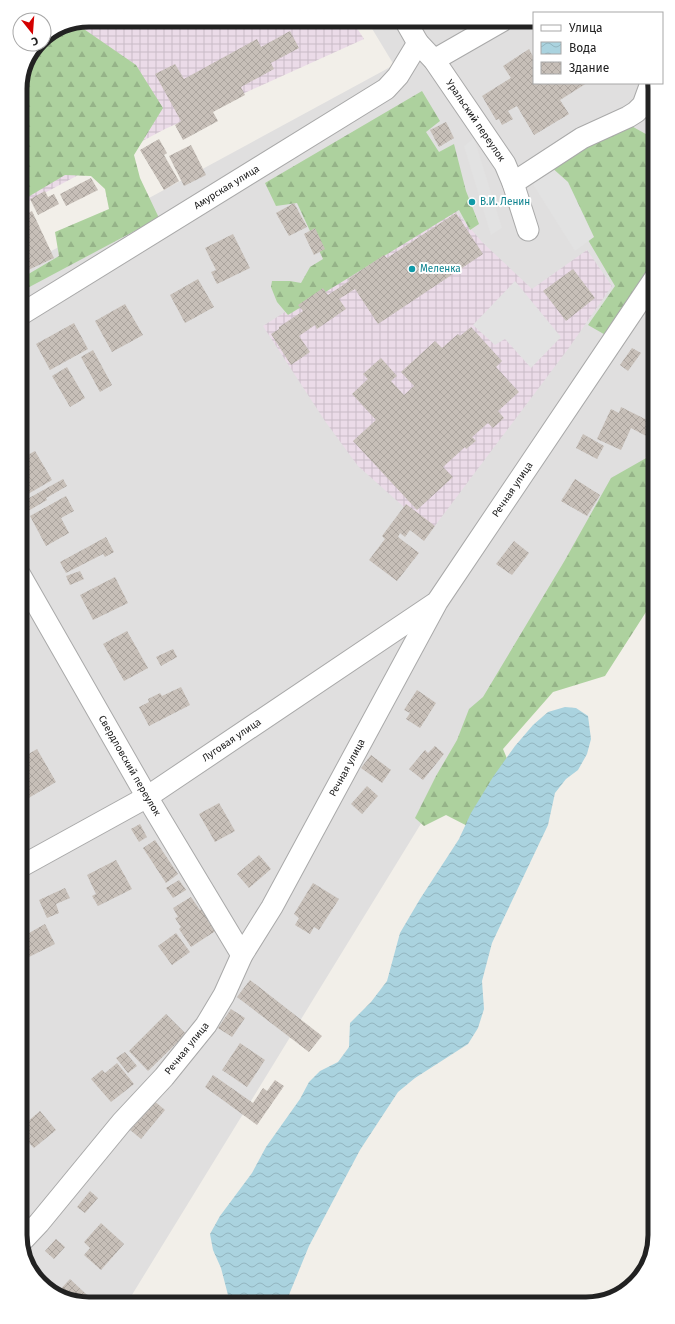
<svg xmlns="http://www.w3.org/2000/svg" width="675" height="1324" viewBox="0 0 675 1324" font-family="'Fira Sans',sans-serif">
  <defs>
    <pattern id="industrial-grid" width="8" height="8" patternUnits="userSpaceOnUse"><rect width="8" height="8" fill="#ebdbe8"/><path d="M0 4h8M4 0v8" fill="none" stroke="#c9bcc7"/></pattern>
    <pattern id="forest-firs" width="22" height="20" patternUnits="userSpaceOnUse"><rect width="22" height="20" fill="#add19e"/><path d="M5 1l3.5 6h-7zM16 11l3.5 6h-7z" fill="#95b388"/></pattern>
    <pattern id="water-waves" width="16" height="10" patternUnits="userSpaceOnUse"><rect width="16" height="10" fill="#aad3df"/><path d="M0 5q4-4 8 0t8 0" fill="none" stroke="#92b5bf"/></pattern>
    <pattern id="building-cross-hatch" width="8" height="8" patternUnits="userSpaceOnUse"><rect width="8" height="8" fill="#c7bfb8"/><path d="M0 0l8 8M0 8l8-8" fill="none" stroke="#aba49e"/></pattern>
  </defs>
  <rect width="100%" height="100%" fill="#f2efe9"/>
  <!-- residential -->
  <path fill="#e0dfdf" d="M534,21V83H654L655,89V442L127,1303L85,1304L51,1292L25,1261L20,1235V268L394,65L368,22Z"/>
  <!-- industrial -->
  <g fill="url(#industrial-grid)">
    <path d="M353,22L364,39L165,129L20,206V85L39,44H44V38L63,25Z"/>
    <path d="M451,206L482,242L532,289L587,250L612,286L568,349L431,531L358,466L325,421L263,326Z"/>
  </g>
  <!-- forest -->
  <g fill="url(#forest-firs)">
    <path d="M63,25H78L136,65L163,108L134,155L140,178L159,218L20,292V279L59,256L55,232L109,209L105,189L91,176L65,175L28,197L26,210L20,213V85L39,44H44V38Z"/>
    <path d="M422,91L440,121L426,132L439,152L454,144L466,191L479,224L470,230L459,210L288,315L277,302L271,287L272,281H290L301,283L310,267L323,259L297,203L276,206L265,183Z"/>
    <path d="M626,123L653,138L655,142V267L609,337L588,325L615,286L547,170Z"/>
    <path d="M655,453V598L605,676L553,692L503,749L524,799L481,833L446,815L424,826L415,818L436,776L457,740L469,709L483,697L565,560L611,478Z"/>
  </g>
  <!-- parking -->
  <g fill="#e2e2e2">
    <path d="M474,138L502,228L491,235L464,146Z"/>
    <path d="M550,166L568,182L594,237L575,251L529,178Z"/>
    <path d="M515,281L561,337L531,368L505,339L495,345L473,325Z"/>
  </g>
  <!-- water -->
  <path fill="url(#water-waves)" d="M565,707L576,708L588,716L591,739L587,754L578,770L566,779L555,793L548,825L492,943L482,981L484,1009L478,1028L468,1044L415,1078L398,1092L360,1150L309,1246L286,1302L227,1303L228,1295L221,1268L213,1250L210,1234L220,1216L252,1173L266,1147L300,1099L309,1082L320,1071L338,1062L349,1047L350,1023L371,1002L387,981L400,933L420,899L459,839L471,813L493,777L515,746L533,725L548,712Z"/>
  <!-- building -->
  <g fill="url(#building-cross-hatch)">
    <path d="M290,31L299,48L271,63L274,69L241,87L245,95L213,112L218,121L183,140L175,125L181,121L155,74L175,64L184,79L257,39L261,47Z"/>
    <path d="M529,49L534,58V83H587L560,100L569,114L534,135L517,106L508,111L513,119L502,125L499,119L496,120L482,96L511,78L503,66Z"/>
    <path d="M446,122L454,138L439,147L430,130Z"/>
    <path d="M159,139L167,153L164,155L179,181L164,190L140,150Z"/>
    <path d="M191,145L206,175L184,186L169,156Z"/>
    <path d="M91,178L98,190L66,206L60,194Z"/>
    <path d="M45,191L48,197L54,194L59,204L38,215L30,199Z"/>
    <path d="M294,203L307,227L289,236L276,213Z"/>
    <path d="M32,211L54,258L26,271L24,267L20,269V217Z"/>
    <path d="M456,213L483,254L378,324L355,289L339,299L346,309L317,329L315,325L299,336L310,352L291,365L271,334L279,329V327L303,311L298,305L323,288L328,295L349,281L348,279L384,255L387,258Z"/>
    <path d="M315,228L325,249L314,255L304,234Z"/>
    <path d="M233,234L250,268L217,284L211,272L216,270L205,248Z"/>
    <path d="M573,269L595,298L566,321L543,291Z"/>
    <path d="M198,279L214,307L185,323L170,295Z"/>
    <path d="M125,304L143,335L112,352L95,321Z"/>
    <path d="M74,323L88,349L50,370L36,344Z"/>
    <path d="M471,327L502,361L496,367L519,392L498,411L504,418L493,428L488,423L472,437L476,441L466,449L465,447L443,467L453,477L417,510L353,441L376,420L352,394L368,379L363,374L381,358L397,376L391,381L404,395L414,386L401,372L435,341L442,348L458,334L460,336Z"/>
    <path d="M632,348L641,353L628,371L620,365Z"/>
    <path d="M93,350L112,385L100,392L81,357Z"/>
    <path d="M67,367L85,398L70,407L52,376Z"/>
    <path d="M20,398L27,410L20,414Z"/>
    <path d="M621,407L655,424V428L650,438L631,428L621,450L597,439L611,409L619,413Z"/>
    <path d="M583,434L604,446L597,459L576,448Z"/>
    <path d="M35,451L52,480L23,497L20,492V459Z"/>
    <path d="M63,479L67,486L46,498L47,500L28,511L22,502Z"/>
    <path d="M575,479L600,495L587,516L561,501Z"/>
    <path d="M66,496L74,511L61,518L69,533L46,546L30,516Z"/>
    <path d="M406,504L435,526L424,541L410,530L405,537L400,533L398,537L419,553L397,581L369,560L385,539L382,536Z"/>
    <path d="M106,537L114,552L105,557L103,554L66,573L60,562Z"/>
    <path d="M514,541L529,553L512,575L496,564Z"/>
    <path d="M80,571L84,579L70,585L66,576Z"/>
    <path d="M115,577L128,603L93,620L80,595Z"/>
    <path d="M127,631L148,668L124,681L103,644Z"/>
    <path d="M173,649L177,657L161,666L156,657Z"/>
    <path d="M181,687L190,705L149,726L139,707L149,702L148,699L160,693L162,696Z"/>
    <path d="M417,690L436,703L420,728L406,719L410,713L404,710Z"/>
    <path d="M20,691L27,707L20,710Z"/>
    <path d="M435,746L444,754L423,780L409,769L425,750L428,753Z"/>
    <path d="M37,749L56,782L20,803V759Z"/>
    <path d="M371,755L391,770L382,783L361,768Z"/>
    <path d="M367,786L378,796L362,814L351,804Z"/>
    <path d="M219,803L235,831L215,842L199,814Z"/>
    <path d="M140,824L147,837L139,842L131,829Z"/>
    <path d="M155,840L178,874L166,883L143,848Z"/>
    <path d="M259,855L271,869L249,888L237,874Z"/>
    <path d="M116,860L132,889L98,906L92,896L96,894L87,875Z"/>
    <path d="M179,880L186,890L173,898L166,888Z"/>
    <path d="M313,883L339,899L319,930L314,927L310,934L295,925L299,918L294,914Z"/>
    <path d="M65,888L70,898L56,904L59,913L47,918L39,900Z"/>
    <path d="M191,897L200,910L204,908L217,930L191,947L179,929L181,927L175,918L178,917L173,908Z"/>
    <path d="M20,915L29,933L45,924L55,944L23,960L20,954Z"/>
    <path d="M176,933L190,952L172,965L158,946Z"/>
    <path d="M250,980L322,1036L309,1052L237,997Z"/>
    <path d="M231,1009L245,1018L232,1037L218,1028Z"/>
    <path d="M166,1014L186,1034L148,1071L129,1051Z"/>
    <path d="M240,1043L265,1060L247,1087L222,1070Z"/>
    <path d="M125,1052L137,1066L128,1073L116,1058Z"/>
    <path d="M117,1063L134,1084L111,1102L91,1079L102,1070L105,1073Z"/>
    <path d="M213,1075L253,1103L263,1088L267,1091L275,1080L284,1086L257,1125L205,1087Z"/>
    <path d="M153,1100L165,1110L141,1139L129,1129Z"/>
    <path d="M40,1111L56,1130L34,1148L29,1143L27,1144L20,1136L21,1134L20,1128Z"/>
    <path d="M90,1191L98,1198L85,1213L77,1207Z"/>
    <path d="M20,1212L26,1222L20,1226Z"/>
    <path d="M101,1223L124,1244L101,1270L84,1255L90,1248L84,1242Z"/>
    <path d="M56,1239L65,1247L54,1259L45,1251Z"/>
    <path d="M70,1279L90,1298L85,1304L60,1296L57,1293Z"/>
  </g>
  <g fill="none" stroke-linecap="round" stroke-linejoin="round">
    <defs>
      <g id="minor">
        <path id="s1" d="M406,22L418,43L434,60L505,164L513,183L528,230"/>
        <path d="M434,60L502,21"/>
        <path d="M513,183L582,138L628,117L636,112L643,105L651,83"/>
        <path id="s2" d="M20,315L386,89L398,76L418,43"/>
        <path id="s3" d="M20,575L147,797L242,955"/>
        <path id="s4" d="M20,867L147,797L434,604"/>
        <path id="s5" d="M21,1242L39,1223L122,1122L164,1077L206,1025L224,995L242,955L272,907L437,602L655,278"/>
      </g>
    </defs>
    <!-- minor casing -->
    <use href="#minor" stroke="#a9a9a9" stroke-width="23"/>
    <!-- minor -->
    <use href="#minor" stroke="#fff" stroke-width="21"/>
  </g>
  <!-- markers -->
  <g fill="#0f9aa8" stroke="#fff" stroke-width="1.5">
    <circle cx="472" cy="202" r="4"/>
    <circle cx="412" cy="269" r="4"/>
  </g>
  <g text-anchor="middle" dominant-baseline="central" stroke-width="4" stroke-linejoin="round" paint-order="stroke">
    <!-- street labels -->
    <g font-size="10" fill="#222" stroke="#fff">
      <text stroke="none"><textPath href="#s1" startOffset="121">Уральский переулок</textPath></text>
      <text stroke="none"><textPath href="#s2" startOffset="243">Амурская улица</textPath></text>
      <text stroke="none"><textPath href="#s5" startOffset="903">Речная улица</textPath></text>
      <text stroke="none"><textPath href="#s4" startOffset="247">Луговая улица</textPath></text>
      <text stroke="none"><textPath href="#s3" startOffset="220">Свердловский переулок</textPath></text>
      <text stroke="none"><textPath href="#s5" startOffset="579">Речная улица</textPath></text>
      <text stroke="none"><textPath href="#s5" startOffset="255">Речная улица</textPath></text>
    </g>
    <!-- culture labels -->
    <g font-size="10" fill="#0d838f" stroke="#fff" text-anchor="start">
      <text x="480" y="202">В.И. Ленин</text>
      <text x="420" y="269">Меленка</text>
    </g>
  </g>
  <!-- crop -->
  <path d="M0 0H675V1324H0ZM89 27H586A62 62 0 0 1 648 89V1235A62 62 0 0 1 586 1297H89A62 62 0 0 1 27 1235V89A62 62 0 0 1 89 27Z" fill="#fff" fill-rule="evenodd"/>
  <path fill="none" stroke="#222" stroke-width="5" d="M89 27H586A62 62 0 0 1 648 89V1235A62 62 0 0 1 586 1297H89A62 62 0 0 1 27 1235V89A62 62 0 0 1 89 27Z"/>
  <!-- legend -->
  <rect x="533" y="12" width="130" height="72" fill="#ffffff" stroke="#a7a7a7"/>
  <rect x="541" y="25" width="20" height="6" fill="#ffffff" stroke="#a7a7a7"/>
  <text x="569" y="32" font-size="12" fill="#222222">Улица</text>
  <rect x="541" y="42" width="20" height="12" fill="url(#water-waves)" stroke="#a7a7a7"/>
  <text x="569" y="52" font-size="12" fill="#222222">Вода</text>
  <rect x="541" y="62" width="20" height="12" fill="url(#building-cross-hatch)" stroke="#a7a7a7"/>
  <text x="569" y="72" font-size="12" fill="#222222">Здание</text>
  <!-- north arrow -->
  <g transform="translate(32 32) rotate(163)"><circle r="19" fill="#ffffff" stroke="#a7a7a7"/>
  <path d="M0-3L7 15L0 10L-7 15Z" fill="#d40000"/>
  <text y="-6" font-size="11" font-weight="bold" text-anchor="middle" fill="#222222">С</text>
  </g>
</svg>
